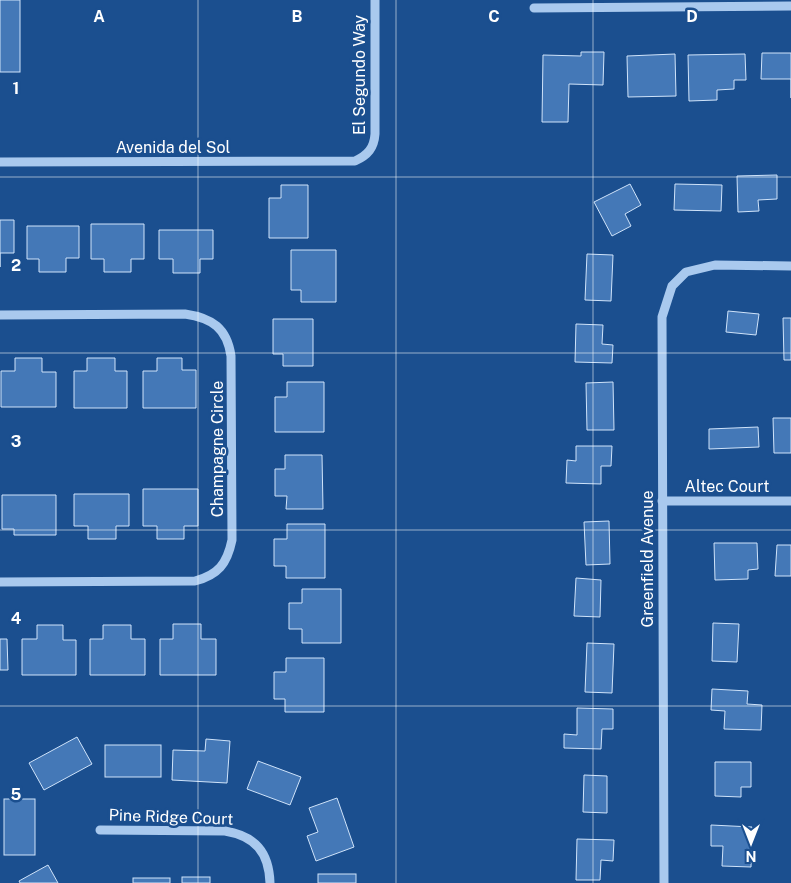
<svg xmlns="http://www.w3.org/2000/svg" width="791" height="883" viewBox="0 0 791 883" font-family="'Public Sans',sans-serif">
  <rect width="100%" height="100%" fill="#1b4f8f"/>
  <!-- building -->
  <g fill="#4478b7" stroke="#cfe3fa">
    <rect x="0" y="0" width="20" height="72"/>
    <path d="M581,52H604L603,85L569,84L568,122H542L543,55L581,56Z"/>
    <path d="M762,53H791V98V79H761Z"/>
    <path d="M675,54L676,96L628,97L627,56Z"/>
    <path d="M745,54L746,80H734V89L717,90V100L689,101L688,55Z"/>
    <path d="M777,175V199L758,200L759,211L738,212L737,176Z"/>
    <path d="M630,184L641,205L625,214L631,226L612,236L594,202Z"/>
    <path d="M675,184L722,185L721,211L674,210Z"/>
    <path d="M281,185H308V238H269V198H281Z"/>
    <path d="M0,220H14V253H0V267Z"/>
    <path d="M91,224H144V259H131V272H104V259H91Z"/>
    <path d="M27,226H79V258H66V272H39V259H27Z"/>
    <path d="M159,230H213V259H200V273H173V259H159Z"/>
    <path d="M291,250H336V302H301V290H291Z"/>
    <path d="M587,254L613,255L611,301L585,300Z"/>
    <path d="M728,311L759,314L756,335L726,332Z"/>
    <path d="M783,318H791V360H784Z"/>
    <path d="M273,319H313V366H283V354H273Z"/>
    <path d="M576,324L603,325L602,344L613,345L612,363L575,362Z"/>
    <path d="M15,358H42V372H56V407H1V371H15Z"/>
    <path d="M87,358H115V371H127V408H74V371H87Z"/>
    <path d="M157,358H182V370H196V408H143V371H157Z"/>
    <path d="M287,382H324V432H275V397H287Z"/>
    <path d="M613,382L614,430H587L586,383Z"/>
    <path d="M773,418H791V453H774Z"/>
    <path d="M758,427L759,447L709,449V429Z"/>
    <path d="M576,446H612L611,466H601V484L566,483L567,460L576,461Z"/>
    <path d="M285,455H322L323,509H286L287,496H275V469H285Z"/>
    <path d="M143,489H198V526H184V539H157V526H143Z"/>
    <path d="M74,494H129V526H116V539H88V526H74Z"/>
    <path d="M2,495H56V535H14V529H2Z"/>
    <path d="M609,521L610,564L586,565L584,522Z"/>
    <path d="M287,524H325V578H286V566H274V539H287Z"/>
    <path d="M714,543H757L758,569L748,570V579L715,580Z"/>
    <path d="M777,545H791V576H775Z"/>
    <path d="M576,578L601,580L600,617L574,616Z"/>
    <path d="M302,589H341V643H302V629H289V603H302Z"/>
    <path d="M713,623L739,624L737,662L712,661Z"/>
    <path d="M173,624H201V639H216V675H160V639H173Z"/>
    <path d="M37,625H63V640H76V675H22V639H37Z"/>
    <path d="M103,625H131V639H145V675H90V639H103Z"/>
    <path d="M0,639H7L8,670H0Z"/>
    <path d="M587,643L614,644L612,693L585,692Z"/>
    <path d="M286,658H324V712H285V699H274V672H286Z"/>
    <path d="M712,689L748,691L747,704L762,705L761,730L724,729L725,711L711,710Z"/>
    <path d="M577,708L613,709V729H602L601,749L564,748V734L577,735Z"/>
    <path d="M77,737L92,764L44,790L29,763Z"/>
    <path d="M206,739L230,741L227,783L172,780L173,750L205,751Z"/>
    <rect x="105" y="745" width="56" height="32"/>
    <path d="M258,761L301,777L290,805L247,789Z"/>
    <path d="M715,762H751V787H741V797L715,796Z"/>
    <path d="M584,775L607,776V813L583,812Z"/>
    <path d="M337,798L354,847L316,861L307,836L318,832L309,808Z"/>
    <rect x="4" y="799" width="31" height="56"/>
    <path d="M711,825L752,827L751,867L722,866L723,846H711Z"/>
    <path d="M577,839L614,840L613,861L601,860L600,880H576Z"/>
    <path d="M48,865L58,883H20L19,881Z"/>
    <rect x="318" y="874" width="38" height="9"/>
    <rect x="182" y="877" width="28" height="6"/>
    <rect x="133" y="878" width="37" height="5"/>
  </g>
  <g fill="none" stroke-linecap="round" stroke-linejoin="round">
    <!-- minor -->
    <g stroke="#a9c9ee" stroke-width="9">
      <path d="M534,8L791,6"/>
      <path d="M0,162L355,161C368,155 374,148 375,134V0"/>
      <path d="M0,315L185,314C212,318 227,328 231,356L232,540C227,564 218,575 195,581L0,582"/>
      <path d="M662,501H791"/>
      <path d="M100,830L225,831C255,836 269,852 270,883"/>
      <path d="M664,883L662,317L672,286L686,272L715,265L791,266"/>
    </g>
  </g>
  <!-- grid -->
  <path fill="none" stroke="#fff" stroke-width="1" stroke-opacity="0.55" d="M198,0V883M396,0V883M593,0V883M0,177H791M0,353H791M0,530H791M0,706H791"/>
  <g text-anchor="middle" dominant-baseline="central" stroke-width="5" stroke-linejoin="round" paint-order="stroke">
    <!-- street labels -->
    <g font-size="16" fill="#fff" stroke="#1b4f8f">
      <text transform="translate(359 75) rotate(-90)">El Segundo Way</text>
      <text x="173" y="147">Avenida del Sol</text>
      <text transform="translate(217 449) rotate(-90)">Champagne Circle</text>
      <text x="727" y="486">Altec Court</text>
      <text transform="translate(647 559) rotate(-90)">Greenfield Avenue</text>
      <text transform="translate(171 817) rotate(2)">Pine Ridge Court</text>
    </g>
  </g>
  <g font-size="16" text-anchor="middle" font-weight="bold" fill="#fff" stroke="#1b4f8f" stroke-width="5" stroke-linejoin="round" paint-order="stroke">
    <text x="99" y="22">A</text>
    <text x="297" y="22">B</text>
    <text x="494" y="22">C</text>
    <text x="692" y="22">D</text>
    <text x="16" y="94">1</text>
    <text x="16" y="271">2</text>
    <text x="16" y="447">3</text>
    <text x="16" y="624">4</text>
    <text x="16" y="800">5</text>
  </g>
  <!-- north arrow -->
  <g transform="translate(751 843) rotate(180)" stroke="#1b4f8f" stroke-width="4" paint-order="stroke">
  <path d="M0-4L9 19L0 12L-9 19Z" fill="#ffffff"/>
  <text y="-8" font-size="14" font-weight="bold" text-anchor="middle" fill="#ffffff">N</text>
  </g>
</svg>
